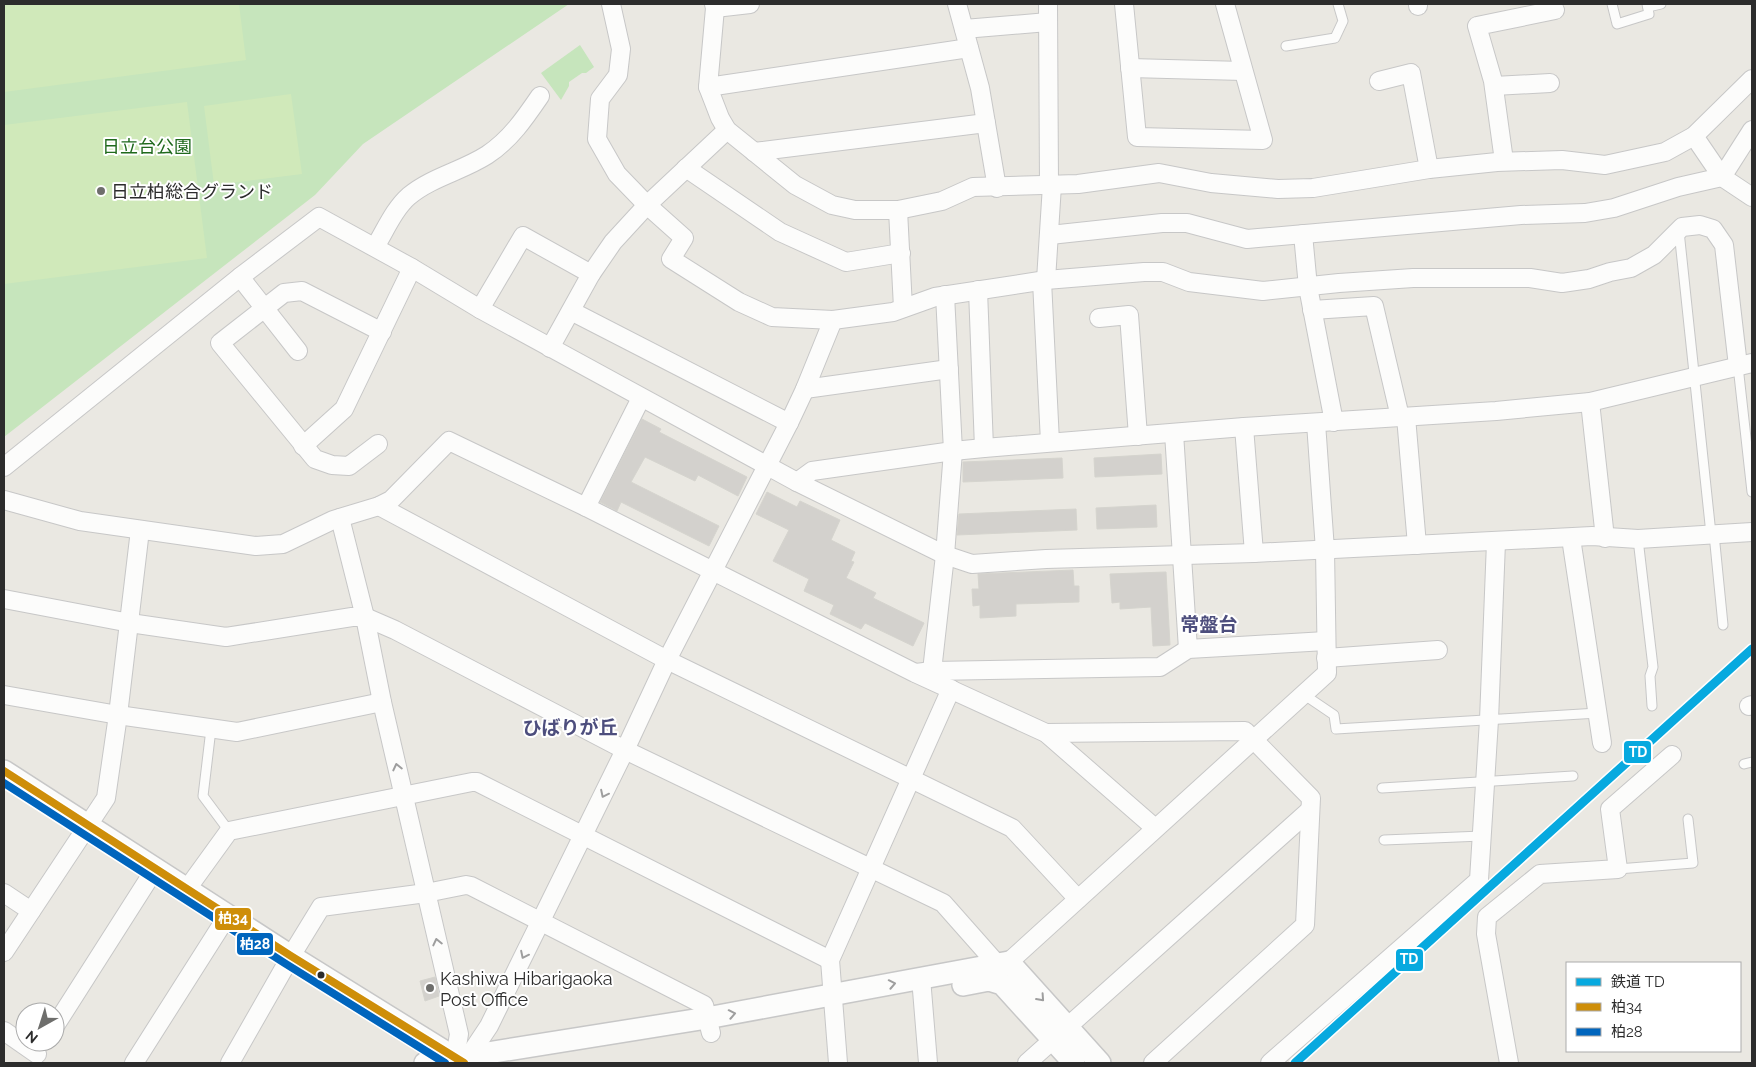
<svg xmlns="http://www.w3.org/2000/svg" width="1756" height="1067" viewBox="0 0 1756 1067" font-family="Raleway,'Noto Sans JP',sans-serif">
  <rect width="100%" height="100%" fill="#eae8e2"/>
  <!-- green -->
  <g fill="#c6e5bc">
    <path d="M4,4H569L363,144L315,195L4,437Z"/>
    <path d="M580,45L594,67L586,73H582L569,82V86L561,100L541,73Z"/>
  </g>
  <!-- pitch -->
  <g fill="#d0e9ba">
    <path d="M4,4H239L246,60L4,92Z"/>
    <path d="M291,94L302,174L214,185L204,106Z"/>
    <path d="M187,102L207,258L4,284V125Z"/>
  </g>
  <!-- building -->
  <g fill="#d3d1cd" stroke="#d5d4ce">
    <path d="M642,419L661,429L659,432L747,477L738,496L698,475L695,481L645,457L631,482L719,526L709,546L621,502L617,511L600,502Z"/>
    <path d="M1161,454L1162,474L1095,477L1094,458Z"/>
    <path d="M1062,458L1063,478L963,482V462Z"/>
    <path d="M767,492L797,507L800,501L840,520L831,540L855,552L851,561L854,562L846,578L876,593L873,598L924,623L913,646L865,623L861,629L830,614L834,605L804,591L809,579L773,561L789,530L756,514Z"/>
    <path d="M1156,505L1157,527L1097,529L1096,508Z"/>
    <path d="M1076,509L1077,530L957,535L959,514Z"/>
    <path d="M1073,570L1074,586H1079V602L1016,604V616L980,618V605L973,606L972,589H979L978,574Z"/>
    <path d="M1166,572L1170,645L1153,646L1151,607L1120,609V602L1112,603L1110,574Z"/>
    <path d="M435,977L439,996L425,1001L420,981Z"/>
  </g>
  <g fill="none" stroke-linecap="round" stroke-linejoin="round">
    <defs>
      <g id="service">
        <path d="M1612,4L1617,24L1649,14L1647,4"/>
        <path d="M1648,7L1661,4"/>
        <path d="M1286,46L1335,38L1343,21L1338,4"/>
        <path d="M1679,231L1711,534"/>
        <path d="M1738,366L1752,492"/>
        <path d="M1714,534L1723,625"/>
        <path d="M1638,539L1653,667L1650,676L1652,706"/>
        <path d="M1303,694L1334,715L1336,729L1598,713"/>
        <path d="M211,729L203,796L229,831"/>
        <path d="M1744,764L1752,762"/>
        <path d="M1382,788L1573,776"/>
        <path d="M1384,840L1482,836"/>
        <path d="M1618,869L1693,863L1688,819"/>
      </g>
      <g id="minor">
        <path d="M611,4L621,49L618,75L600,99L597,139L617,174L647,205L684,238L671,259L739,302L772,317L833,320L893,312L935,297L1046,280L1144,272H1163L1189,282L1263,291L1339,283L1413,278H1530L1562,283L1589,279L1610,272L1631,268L1654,255L1682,227L1700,225L1713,229L1724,245L1738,366"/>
        <path d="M714,4L715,8L708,87L720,118L727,130L795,185L832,205L855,210H898L942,201L973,187L1078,184L1159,173L1211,183L1278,189L1313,188L1429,169L1497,162L1562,160L1605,165L1665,152L1694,136L1752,79"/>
        <path d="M957,4L980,88L997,188"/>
        <path d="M1048,4L1049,185"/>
        <path d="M1124,4L1137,137L1263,140L1225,4"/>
        <path d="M1418,4V6"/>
        <path d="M715,8L750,4"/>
        <path d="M964,29L1048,22"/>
        <path d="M1130,68L1243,71"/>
        <path d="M1379,81L1411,73L1429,169"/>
        <path d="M1494,86L1550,83"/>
        <path d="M708,87L969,48"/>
        <path d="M1694,136L1722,177L1752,197"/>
        <path d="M754,152L986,123"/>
        <path d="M1504,161L1493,81L1477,26L1555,10"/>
        <path d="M686,168L780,232L846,262L901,253"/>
        <path d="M898,210L903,308"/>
        <path d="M1303,234L1308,287L1334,422"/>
        <path d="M1050,235L1162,223H1187L1247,239L1521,215L1585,213L1614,208L1678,187L1722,177L1752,130"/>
        <path d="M375,247C385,231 394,209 409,196C432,177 462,171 487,155C510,140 525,118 540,96"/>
        <path d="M240,277L298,351"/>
        <path d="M1046,280L1052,185"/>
        <path d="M1042,281L1050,442"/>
        <path d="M978,290L984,448"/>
        <path d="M480,309L797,482L945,555L972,564L1046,559L1254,553L1592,536L1638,539L1752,532"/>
        <path d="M1312,310L1374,306L1400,417"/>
        <path d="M571,311L789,423"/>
        <path d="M1099,318L1129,315L1138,436"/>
        <path d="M550,348L591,274L613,242L647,205L727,130"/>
        <path d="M805,389L949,369"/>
        <path d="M1590,402L1605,538"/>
        <path d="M1406,417L1417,545"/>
        <path d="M1244,427L1254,553"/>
        <path d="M1174,433L1188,649"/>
        <path d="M378,444L349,466L332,465L315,459L220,343L284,293L302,291L382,332"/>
        <path d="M303,446L344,409L412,268"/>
        <path d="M4,467L240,277L319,217L412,268L480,309L523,236L591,274"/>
        <path d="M797,482L812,471L953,451L984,448L1244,427L1496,411L1590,402L1752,363"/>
        <path d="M4,500L80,521L256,546L283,544L333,520L379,506L391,500L449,441L586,507L915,673L1046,733L1155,828"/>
        <path d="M379,506L667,660L1012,828L1078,899"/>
        <path d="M586,507L641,398"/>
        <path d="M340,518L365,617L382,702L459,1034L455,1058"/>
        <path d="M1571,538L1602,743"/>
        <path d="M4,599L130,623L226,637L352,617H365L395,630L625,750L943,903L997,964"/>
        <path d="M1326,658L1438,650"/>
        <path d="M932,671L945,555L953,451L945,295"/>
        <path d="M916,673L932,671L1160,667L1188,649L1326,641"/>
        <path d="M4,695L118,715L237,732L382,702"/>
        <path d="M1749,706L1752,705"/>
        <path d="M1046,733L1245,731L1311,798L1305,925L1153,1063"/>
        <path d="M187,889L229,831L472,782H477L830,960"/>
        <path d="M4,893L31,911"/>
        <path d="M4,952L106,798L118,715L140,530"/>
        <path d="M1000,970L1327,673L1325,550L1316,423"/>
        <path d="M921,978L928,1063"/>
        <path d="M55,1026L155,869"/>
        <path d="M4,1031L37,1054"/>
        <path d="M469,1056L489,1026L625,750L667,660L789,423L805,389L833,320"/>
        <path d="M134,1063L228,915"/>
        <path d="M230,1063L291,956L321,907L426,893L466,885L471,886L704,1005L711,1033"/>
        <path d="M838,1063L830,960L951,689"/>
        <path d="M1027,1063L1310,810"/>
        <path d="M1270,1063L1479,880L1489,720L1496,542"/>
        <path d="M1509,1063L1486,934L1487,917L1540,874L1618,869L1610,809L1672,755"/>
      </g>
      <g id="tertiary">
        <path d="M4,771L291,956L460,1061"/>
        <path d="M963,985L989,980L1002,984L1074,1063"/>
        <path d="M425,1063L707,1018L1009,962L1100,1063"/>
      </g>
    </defs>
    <!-- service casing -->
    <use href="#service" stroke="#c7c7c7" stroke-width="11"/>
    <!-- minor casing -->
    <use href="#minor" stroke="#c7c7c7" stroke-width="20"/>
    <!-- tertiary casing -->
    <use href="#tertiary" stroke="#c7c7c7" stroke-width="24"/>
    <!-- service -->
    <use href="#service" stroke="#fcfcfb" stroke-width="9"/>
    <!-- minor -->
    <use href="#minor" stroke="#fcfcfb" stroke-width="18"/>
    <!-- tertiary -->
    <use href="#tertiary" stroke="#fcfcfb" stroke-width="21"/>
    <defs>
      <path id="bus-1" d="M4,771L291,956L464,1063"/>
      <path id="bus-2" d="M4,783L286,964L445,1063"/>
    </defs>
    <!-- bus-1 casing -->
    <use href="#bus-1" stroke="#fff" stroke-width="11"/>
    <!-- bus-2 casing -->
    <use href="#bus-2" stroke="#fff" stroke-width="11"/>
    <!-- bus-1 -->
    <use href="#bus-1" stroke="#ce8e09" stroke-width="8"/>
    <!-- bus-2 -->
    <use href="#bus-2" stroke="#0065bd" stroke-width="8"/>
    <defs>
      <path id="rail-1" d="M1295,1063L1752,649"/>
    </defs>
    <!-- rail-1 casing -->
    <use href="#rail-1" stroke="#fff" stroke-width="12"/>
    <!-- rail-1 -->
    <use href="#rail-1" stroke="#07a9df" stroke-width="9"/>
  </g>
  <!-- one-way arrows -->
  <defs><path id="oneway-chevron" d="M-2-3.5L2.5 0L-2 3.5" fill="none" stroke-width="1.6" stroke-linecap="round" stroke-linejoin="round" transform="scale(1.25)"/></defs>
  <g stroke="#9e9e9e">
    <use href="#oneway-chevron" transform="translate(397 767) rotate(-103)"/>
    <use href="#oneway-chevron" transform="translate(604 794) rotate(116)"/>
    <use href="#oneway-chevron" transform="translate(437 942) rotate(-103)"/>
    <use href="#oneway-chevron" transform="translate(524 955) rotate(116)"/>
    <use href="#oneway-chevron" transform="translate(892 984) rotate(-11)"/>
    <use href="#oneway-chevron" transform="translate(1041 998) rotate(48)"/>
    <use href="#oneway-chevron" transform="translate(732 1014) rotate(-11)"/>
  </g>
  <!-- markers -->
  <g fill="#6e6e6c" stroke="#fff" stroke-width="2">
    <circle cx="101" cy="191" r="5"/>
    <circle cx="430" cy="988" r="5"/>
  </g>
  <circle fill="#2c2c2c" stroke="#fff" stroke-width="2" cx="321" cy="975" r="4.5"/>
  <g text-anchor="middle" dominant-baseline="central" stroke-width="4" stroke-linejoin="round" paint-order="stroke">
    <!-- park labels -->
    <g font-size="18" fill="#1f691c" stroke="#fff">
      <text x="147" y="146">日立台公園</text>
    </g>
    <!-- poi labels -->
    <g font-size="18" fill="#2c2c2c" stroke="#fff" text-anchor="start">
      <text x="111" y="191">日立柏総合グランド</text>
      <text x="440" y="978">Kashiwa Hibarigaoka<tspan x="440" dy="21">Post Office</tspan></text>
    </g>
    <!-- neighbourhood labels -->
    <g font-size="19" font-weight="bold" fill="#4d4e7d" stroke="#fff">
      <text x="1209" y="624">常盤台</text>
      <text x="570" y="727">ひばりが丘</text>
    </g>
  </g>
  <g stroke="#fff" stroke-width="2">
    <rect x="1623" y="740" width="29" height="24" rx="5" fill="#07a9df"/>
    <rect x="214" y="907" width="38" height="24" rx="5" fill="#ce8e09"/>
    <rect x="236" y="932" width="38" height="24" rx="5" fill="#0065bd"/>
    <rect x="1395" y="948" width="29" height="24" rx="5" fill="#07a9df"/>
  </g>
  <g font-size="14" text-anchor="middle" font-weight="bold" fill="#fff">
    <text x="1638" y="757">TD</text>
    <text x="233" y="923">柏34</text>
    <text x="255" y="949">柏28</text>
    <text x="1409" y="964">TD</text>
  </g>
  <!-- border -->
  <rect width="1756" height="1067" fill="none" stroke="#2c2c2c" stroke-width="10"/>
  <!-- legend -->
  <rect x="1566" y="962" width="175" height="90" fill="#ffffff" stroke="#ababab"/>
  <rect x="1576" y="978" width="25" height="8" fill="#07a9df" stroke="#ababab"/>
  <text x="1611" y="987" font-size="15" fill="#2c2c2c">鉄道 TD</text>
  <rect x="1576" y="1003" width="25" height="8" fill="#ce8e09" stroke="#ababab"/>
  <text x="1611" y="1012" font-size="15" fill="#2c2c2c">柏34</text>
  <rect x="1576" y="1028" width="25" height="8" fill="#0065bd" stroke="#ababab"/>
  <text x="1611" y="1037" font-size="15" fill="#2c2c2c">柏28</text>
  <!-- north arrow -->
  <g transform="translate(40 1027) rotate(219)"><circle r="24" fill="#ffffff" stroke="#ababab"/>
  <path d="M0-4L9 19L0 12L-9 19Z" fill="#6e6e6c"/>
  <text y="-8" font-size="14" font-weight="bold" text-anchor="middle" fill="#2c2c2c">N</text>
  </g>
</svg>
